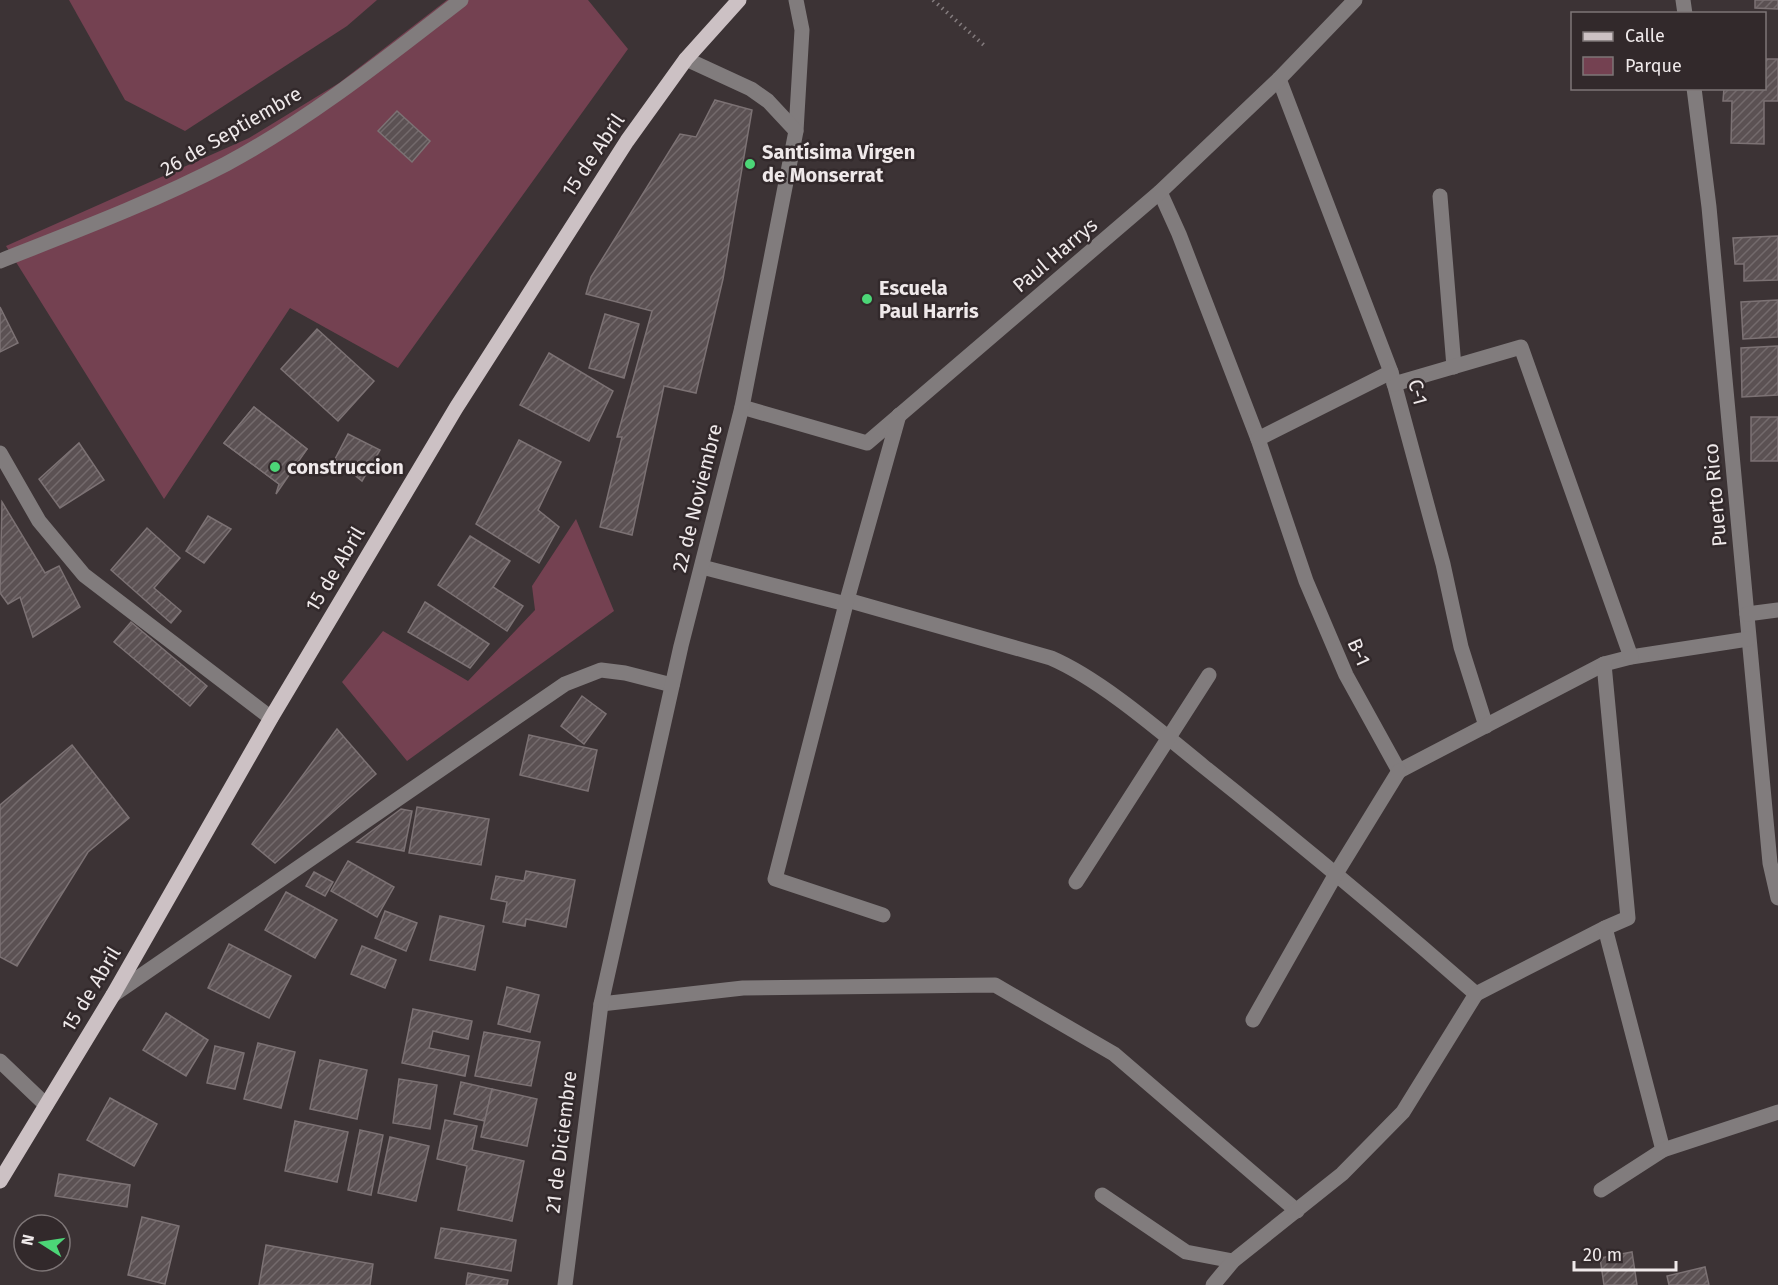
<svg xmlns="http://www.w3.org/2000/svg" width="1778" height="1285" viewBox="0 0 1778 1285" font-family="'Fira Sans',sans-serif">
  <defs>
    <pattern id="building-hatch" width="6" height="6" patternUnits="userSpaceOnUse" patternTransform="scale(1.5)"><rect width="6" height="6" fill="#5b5153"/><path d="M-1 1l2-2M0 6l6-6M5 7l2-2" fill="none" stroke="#736a6c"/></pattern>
  </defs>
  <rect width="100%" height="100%" fill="#3c3335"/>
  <!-- green -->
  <g fill="#744151">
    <path d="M69,0H377L347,26L185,131L125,100Z"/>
    <path d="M447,0H588L628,49L398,368L290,308L164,499L6,246L249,138L339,83Z"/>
    <path d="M576,519L614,611L407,761L342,682L383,631L468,681L535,610L532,586Z"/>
  </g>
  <!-- building -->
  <g fill="url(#building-hatch)" stroke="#7c7274" stroke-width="1.5">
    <path d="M1755,0H1778V9L1755,8Z"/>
    <path d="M1764,59H1778V101H1764V144L1731,143L1732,101H1723L1724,88H1764Z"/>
    <path d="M715,100L752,110L723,279L696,393L664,386L632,535L600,527L622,437H617L652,311L586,294L591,277L680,134L696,137Z"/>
    <path d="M397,111L430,141L412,162L378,131Z"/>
    <path d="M1778,236V280L1744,281V264H1735L1733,238Z"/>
    <path d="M1778,300V337L1743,339L1741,302Z"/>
    <path d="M0,307L18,343L0,352Z"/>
    <path d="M605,314L639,324L624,378L589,368Z"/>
    <path d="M317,329L374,381L338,421L281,369Z"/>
    <path d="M1778,346V395L1742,397L1741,348Z"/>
    <path d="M549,353L613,391L589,441L520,405Z"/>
    <path d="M254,407L307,449L279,484L224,443Z"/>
    <path d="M254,407L307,449L276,494L279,484L224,443Z"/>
    <rect x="1751" y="417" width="27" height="44"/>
    <path d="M348,434L380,450L362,481L335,459Z"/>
    <path d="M519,440L561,462L538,510L559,527L539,563L476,524Z"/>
    <path d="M79,443L104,480L60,508L39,479Z"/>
    <path d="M2,502L45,573L59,566L80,607L33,637L20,597L8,604L0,593Z"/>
    <path d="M208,516L231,529L204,563L186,551Z"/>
    <path d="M147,528L180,558L154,588L181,611L171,623L111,570Z"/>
    <path d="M470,536L510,561L493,587L523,606L507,631L438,585Z"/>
    <path d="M425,602L489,644L470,668L408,632Z"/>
    <path d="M131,622L207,686L190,706L114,642Z"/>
    <path d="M582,696L606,714L584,744L561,726Z"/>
    <path d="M337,729L376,774L275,863L252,844Z"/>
    <path d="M529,735L597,750L588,791L520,775Z"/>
    <path d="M72,745L129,818L88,852L17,966L0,957V805Z"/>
    <path d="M417,807L489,819L481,865L409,853Z"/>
    <path d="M401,809L412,811L404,851L357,842Z"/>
    <path d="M348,861L394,887L377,917L331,891Z"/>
    <path d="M526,871L575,880L566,927L526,919L525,926L503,922L507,902L491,899L496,876L524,881Z"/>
    <path d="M314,872L333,882L325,896L306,886Z"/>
    <path d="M286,892L337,920L315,958L265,930Z"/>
    <path d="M385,911L417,923L406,951L375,938Z"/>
    <path d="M440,916L484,926L475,970L430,960Z"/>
    <path d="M229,944L291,976L269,1018L208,988Z"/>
    <path d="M362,946L396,960L385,988L351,974Z"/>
    <path d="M507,987L539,995L530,1032L498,1024Z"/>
    <path d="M413,1009L472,1021L468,1039L433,1031L429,1048L469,1056L465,1076L402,1063Z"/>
    <path d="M166,1013L208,1040L186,1076L143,1050Z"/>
    <path d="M484,1032L540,1042L531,1086L475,1076Z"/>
    <path d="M258,1043L295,1052L281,1108L244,1099Z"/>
    <path d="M215,1046L244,1053L235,1089L207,1083Z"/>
    <path d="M320,1060L367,1070L357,1119L310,1109Z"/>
    <path d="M399,1079L437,1085L430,1129L393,1123Z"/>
    <path d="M461,1082L492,1089L485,1121L454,1114Z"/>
    <path d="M492,1089L537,1099L527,1146L481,1137Z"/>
    <path d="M110,1098L157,1124L134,1166L87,1140Z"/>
    <path d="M445,1120L477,1126L472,1150L524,1161L512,1221L458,1210L467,1166L437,1159Z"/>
    <path d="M295,1121L348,1132L337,1182L285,1171Z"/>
    <path d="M360,1130L383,1135L371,1195L348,1190Z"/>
    <path d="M390,1137L429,1146L416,1201L378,1193Z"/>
    <path d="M59,1174L130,1185L127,1207L55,1196Z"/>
    <path d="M142,1217L179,1226L165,1284L128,1275Z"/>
    <path d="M441,1228L516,1240L511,1271L435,1258Z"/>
    <path d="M266,1245L373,1264L370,1285H259Z"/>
    <path d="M1632,1252L1637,1285H1604L1600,1258Z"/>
    <path d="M1705,1267L1709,1285H1669L1667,1276Z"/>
    <path d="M468,1273L508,1280L507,1285H466Z"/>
  </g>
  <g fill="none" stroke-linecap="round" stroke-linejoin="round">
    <!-- path -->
    <path stroke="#847c7e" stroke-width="4" stroke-dasharray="1.5 4.5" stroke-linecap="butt" d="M933,0L986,47"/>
    <!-- minor -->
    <g stroke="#817c7d" stroke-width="15">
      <path d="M796,0L802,30L796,131"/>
      <path d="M1683,0L1685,14"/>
      <path d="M1279,79L1391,372L1443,564L1461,647L1486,726"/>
      <path d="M1694,88L1709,207L1770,863L1778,898"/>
      <path d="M1160,192L1179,234L1258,439L1306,581L1346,675L1399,771L1604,664L1631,657L1748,639"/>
      <path d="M1440,196L1454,367"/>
      <path d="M0,261C76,231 153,202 226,164C310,119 386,58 461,0"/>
      <path d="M1394,384L1521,347L1631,657"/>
      <path d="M742,407L867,443L1160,192L1279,79L1355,0"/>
      <path d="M1258,439L1391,372"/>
      <path d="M0,453L39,521L84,575L271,718"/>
      <path d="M702,567L846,604L847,600L1051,658C1100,679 1160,731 1203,766C1296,840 1387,916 1476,994L1605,928"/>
      <path d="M1747,614L1778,610"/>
      <path d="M1604,664L1628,918L1605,928L1663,1150"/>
      <path d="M1076,882L1209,675"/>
      <path d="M883,915L775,879L847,600L899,415"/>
      <path d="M113,995L565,684L601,670L625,673L672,685"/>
      <path d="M601,1004L743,988L995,985L1114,1054L1297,1211"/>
      <path d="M1253,1020L1337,872L1399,771"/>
      <path d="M0,1061L46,1105"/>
      <path d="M1601,1190L1663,1150L1778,1112"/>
      <path d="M1102,1195L1186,1252L1233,1261"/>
      <path d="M565,1285L601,1004L681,646L742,407L796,131L768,101L751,89L686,59"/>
      <path d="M1213,1285L1233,1261L1342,1174L1403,1112L1476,994"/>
    </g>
    <!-- major -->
    <path stroke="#ccc1c4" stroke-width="15" d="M0,1181L113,995L271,718L456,408L627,141L686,59L739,0"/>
  </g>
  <!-- markers -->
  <g fill="#4cd677" stroke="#32292b" stroke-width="2">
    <circle cx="750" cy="164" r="6"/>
    <circle cx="867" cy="299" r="6"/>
    <circle cx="275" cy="467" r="6"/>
  </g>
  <g text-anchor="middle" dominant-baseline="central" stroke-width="5" stroke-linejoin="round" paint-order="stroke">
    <!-- street labels -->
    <g font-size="20" fill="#efe9ea" stroke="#32292b">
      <text transform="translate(231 131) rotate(-30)">26 de Septiembre</text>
      <text transform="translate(593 155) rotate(-56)">15 de Abril</text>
      <text transform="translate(1055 255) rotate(-40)">Paul Harrys</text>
      <text transform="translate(1418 392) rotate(75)">C-1</text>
      <text transform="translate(1715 495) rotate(-95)">Puerto Rico</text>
      <text transform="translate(697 498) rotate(-76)">22 de Noviembre</text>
      <text transform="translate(335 569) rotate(-59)">15 de Abril</text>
      <text transform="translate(1359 652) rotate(66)">B-1</text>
      <text transform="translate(91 989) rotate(-59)">15 de Abril</text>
      <text transform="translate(561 1142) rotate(-83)">21 de Diciembre</text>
    </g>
    <!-- poi labels -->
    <g font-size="20" font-weight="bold" fill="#efe9ea" stroke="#32292b" text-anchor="start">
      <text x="762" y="152">Santísima Virgen<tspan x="762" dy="23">de Monserrat</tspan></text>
      <text x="879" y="288">Escuela<tspan x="879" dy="23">Paul Harris</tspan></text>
      <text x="287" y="467">construccion</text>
    </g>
  </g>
  <!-- legend -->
  <rect x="1571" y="12" width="195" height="78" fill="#32292b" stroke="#7e7677" stroke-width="1.5"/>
  <rect x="1583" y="32" width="30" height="9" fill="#ccc1c4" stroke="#7e7677" stroke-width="1.5"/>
  <text x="1625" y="42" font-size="18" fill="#efe9ea">Calle</text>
  <rect x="1583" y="57" width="30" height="18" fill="#744151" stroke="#7e7677" stroke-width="1.5"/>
  <text x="1625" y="72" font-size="18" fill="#efe9ea">Parque</text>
  <!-- north arrow -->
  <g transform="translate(42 1243) rotate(282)"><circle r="28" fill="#32292b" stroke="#7e7677" stroke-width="1.5"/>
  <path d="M0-4.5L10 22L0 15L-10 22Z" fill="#4cd677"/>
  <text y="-9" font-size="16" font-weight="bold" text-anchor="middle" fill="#efe9ea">N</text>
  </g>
  <!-- scale -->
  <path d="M1574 1261v9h102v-9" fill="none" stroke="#efe9ea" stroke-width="3"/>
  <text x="1583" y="1261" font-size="18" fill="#efe9ea" stroke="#32292b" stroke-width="4.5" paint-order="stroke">20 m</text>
</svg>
